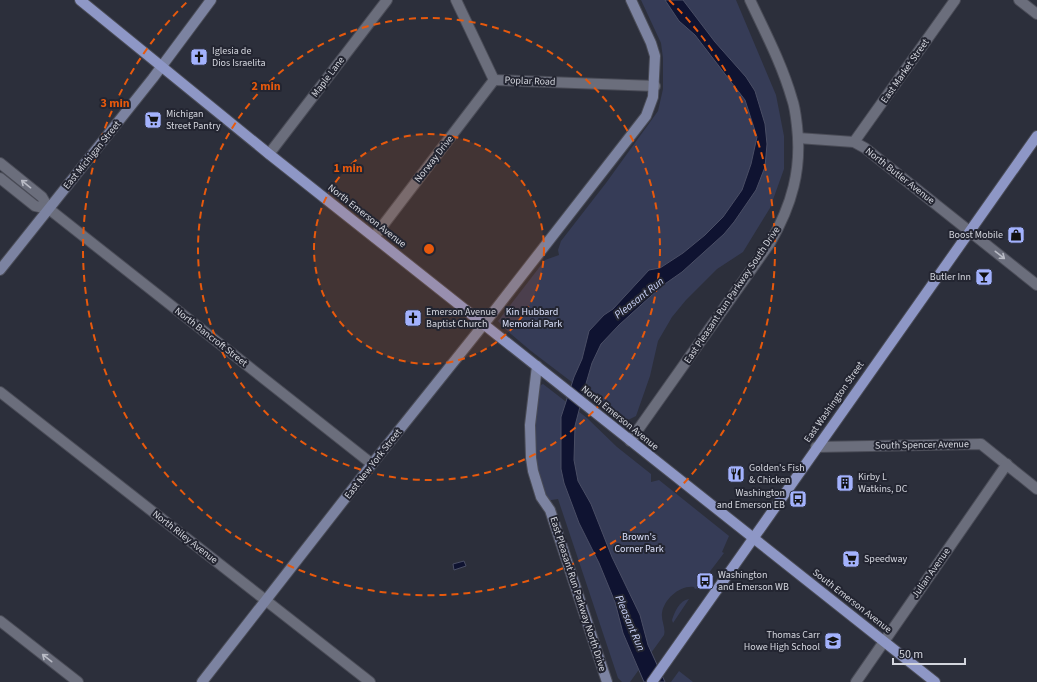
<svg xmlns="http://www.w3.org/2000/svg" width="1037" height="682" viewBox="0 0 1037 682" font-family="'Source Sans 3',sans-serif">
  <rect width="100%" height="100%" fill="#2c2f3b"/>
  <!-- green -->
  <g fill="#363c57">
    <path d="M641,0H736L776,95L784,136V169L770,208L743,252L717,269L686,300L672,317L658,341L650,376L636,416L628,420L623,421L531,351L504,328L498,321L545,260L559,255L558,250L561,241L606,183L658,111L663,89V58L661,43Z"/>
    <path d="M543,384L587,418L617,447L651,474V482L659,480L729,536L722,552L724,553L705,578L703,577L700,581L702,583L698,588L695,589L694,587C680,585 664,599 662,613C661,621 666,628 664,635L630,682H622L618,678L558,499L545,501L535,463L533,422L538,389L541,385Z"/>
    <path d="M689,599L673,623L672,620C675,611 679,601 689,599Z"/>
    <path d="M679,671L693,682H671Z"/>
  </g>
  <!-- water -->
  <g fill="#0f1331" stroke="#4a4e65">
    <path d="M665,0H683L715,42L746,77L755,91L765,124L767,144L765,167L756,190L734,222L724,234L682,272L662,286L619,325L601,344L592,363L585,387L575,426L574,460L578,481L591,504L612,557L640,615L648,645L665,682H644L623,633L615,602L599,563L579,523L564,483L561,469V417L574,377L582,359L589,331L604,315L613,309L649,270L660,268L683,253L705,235L723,217L742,190L751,164L757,137L745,100L695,35L679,21Z"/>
    <path d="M464,561L466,566L454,570L453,564Z"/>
  </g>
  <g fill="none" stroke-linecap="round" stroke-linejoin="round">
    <defs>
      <g id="street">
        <path d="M456,0L494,80"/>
        <path d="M1019,0L1037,14"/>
        <path d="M494,80L655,86"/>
        <path d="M798,138L854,142L865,148L1037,285"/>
        <path d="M854,142L955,0"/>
        <path d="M269,154L387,0"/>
        <path d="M0,163L42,197L49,209L372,464"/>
        <path d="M0,178L35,206L49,209"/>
        <path d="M374,237L494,80"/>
        <path d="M0,392L370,682"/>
        <path d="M630,441L770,243C792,205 802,169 797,126C796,117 795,107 792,99C782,64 765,32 750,0"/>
        <path d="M816,447L981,444L1037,489"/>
        <path d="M0,621L78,682"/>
        <path d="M856,682L1007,464"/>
      </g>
      <g id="secondary">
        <path d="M0,270L153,78L211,0"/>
        <path d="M537,366L530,425L531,458L533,471L541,497L550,510L607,682"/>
        <path d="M202,682L372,464L484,324L646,116L653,97L655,56L651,43L631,0"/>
      </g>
      <g id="primary">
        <path d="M80,0L269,154L935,682"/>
        <path d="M652,682L1037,136"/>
      </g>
    </defs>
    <!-- street casing -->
    <use href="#street" stroke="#4a4c57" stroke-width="12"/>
    <!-- secondary casing -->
    <use href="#secondary" stroke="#4a4c57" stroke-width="12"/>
    <!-- primary casing -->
    <use href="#primary" stroke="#4a4c57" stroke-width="12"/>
    <!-- street -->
    <use href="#street" stroke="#6b6e7c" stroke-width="10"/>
    <!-- secondary -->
    <use href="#secondary" stroke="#7c83a1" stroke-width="10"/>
    <!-- primary -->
    <use href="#primary" stroke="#8e97c6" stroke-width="10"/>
  </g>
  <!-- one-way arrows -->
  <defs><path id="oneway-shaft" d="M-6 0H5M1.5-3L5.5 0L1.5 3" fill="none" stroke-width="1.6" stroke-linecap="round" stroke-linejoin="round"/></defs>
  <g stroke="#babcc6">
    <use href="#oneway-shaft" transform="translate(26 184) rotate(-141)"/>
    <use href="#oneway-shaft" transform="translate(1000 255) rotate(38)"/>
    <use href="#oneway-shaft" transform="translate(47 658) rotate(-142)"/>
  </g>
  <!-- distance rings -->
  <circle cx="429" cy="249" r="115" fill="#e8590c" fill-opacity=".12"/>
  <g fill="none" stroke="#e8590c" stroke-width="2" stroke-dasharray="7 5">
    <circle cx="429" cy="249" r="115"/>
    <circle cx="429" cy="249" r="231"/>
    <path d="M669 0A346 346 0 1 1 189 0"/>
  </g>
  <!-- icons -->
  <defs>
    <symbol id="church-square" viewBox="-11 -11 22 22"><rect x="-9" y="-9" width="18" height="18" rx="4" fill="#a3b2fd" stroke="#232531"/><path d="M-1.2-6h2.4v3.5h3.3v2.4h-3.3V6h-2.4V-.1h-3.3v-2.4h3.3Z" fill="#111"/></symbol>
    <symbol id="supermarket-square" viewBox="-11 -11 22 22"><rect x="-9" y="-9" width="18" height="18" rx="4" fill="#a3b2fd" stroke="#232531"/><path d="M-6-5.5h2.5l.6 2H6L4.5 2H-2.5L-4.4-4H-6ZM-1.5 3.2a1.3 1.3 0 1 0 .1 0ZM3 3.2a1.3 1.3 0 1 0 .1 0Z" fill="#111"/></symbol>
    <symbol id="shop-square" viewBox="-11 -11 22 22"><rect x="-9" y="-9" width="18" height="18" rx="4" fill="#a3b2fd" stroke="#232531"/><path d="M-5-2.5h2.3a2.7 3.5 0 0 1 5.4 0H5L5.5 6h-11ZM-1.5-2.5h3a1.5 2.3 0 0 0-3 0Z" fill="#111"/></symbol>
    <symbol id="bar-square" viewBox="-11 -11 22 22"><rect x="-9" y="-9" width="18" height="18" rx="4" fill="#a3b2fd" stroke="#232531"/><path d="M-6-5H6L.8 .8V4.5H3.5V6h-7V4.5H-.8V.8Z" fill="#111"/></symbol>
    <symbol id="restaurant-square" viewBox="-11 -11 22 22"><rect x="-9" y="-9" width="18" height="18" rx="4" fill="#a3b2fd" stroke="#232531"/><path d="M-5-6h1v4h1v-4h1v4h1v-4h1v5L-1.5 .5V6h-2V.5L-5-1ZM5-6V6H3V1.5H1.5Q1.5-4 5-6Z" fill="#111"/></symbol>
    <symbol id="building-square" viewBox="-11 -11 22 22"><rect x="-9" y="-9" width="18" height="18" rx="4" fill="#a3b2fd" stroke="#232531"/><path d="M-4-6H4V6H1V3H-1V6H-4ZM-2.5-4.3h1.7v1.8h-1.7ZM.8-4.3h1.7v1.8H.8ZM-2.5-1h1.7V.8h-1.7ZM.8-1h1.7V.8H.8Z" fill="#111"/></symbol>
    <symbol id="bus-square" viewBox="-11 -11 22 22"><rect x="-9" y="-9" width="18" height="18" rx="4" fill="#a3b2fd" stroke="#232531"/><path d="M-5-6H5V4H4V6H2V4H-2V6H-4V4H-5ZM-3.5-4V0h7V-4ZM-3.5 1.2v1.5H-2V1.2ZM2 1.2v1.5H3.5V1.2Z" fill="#111"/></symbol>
    <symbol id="school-square" viewBox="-11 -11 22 22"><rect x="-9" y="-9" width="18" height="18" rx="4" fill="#a3b2fd" stroke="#232531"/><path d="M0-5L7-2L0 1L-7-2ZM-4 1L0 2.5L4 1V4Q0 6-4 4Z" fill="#111"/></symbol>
  </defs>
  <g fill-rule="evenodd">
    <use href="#church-square" x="189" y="47" width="20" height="20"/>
    <use href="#supermarket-square" x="143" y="110" width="20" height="20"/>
    <use href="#shop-square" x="1006" y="225" width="20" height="20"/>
    <use href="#bar-square" x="974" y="267" width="20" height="20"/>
    <use href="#church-square" x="403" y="308" width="20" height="20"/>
    <use href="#restaurant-square" x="726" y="464" width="20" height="20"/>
    <use href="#building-square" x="835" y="473" width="20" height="20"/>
    <use href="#bus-square" x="788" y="489" width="20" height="20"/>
    <use href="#supermarket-square" x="841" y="549" width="20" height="20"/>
    <use href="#bus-square" x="695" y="571" width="20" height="20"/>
    <use href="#school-square" x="823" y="631" width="20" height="20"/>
  </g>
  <g text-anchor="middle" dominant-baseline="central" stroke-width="4" stroke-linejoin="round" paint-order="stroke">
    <!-- poi labels -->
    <g font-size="10" fill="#d4d6de" stroke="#232531" text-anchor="start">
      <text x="212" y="51">Iglesia de<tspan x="212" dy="12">Dios Israelita</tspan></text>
      <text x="166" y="114">Michigan<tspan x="166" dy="12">Street Pantry</tspan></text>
      <text x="1003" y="235" text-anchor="end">Boost Mobile</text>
      <text x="971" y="277" text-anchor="end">Butler Inn</text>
      <text x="426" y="312">Emerson Avenue<tspan x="426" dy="12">Baptist Church</tspan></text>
      <text x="749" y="468">Golden's Fish<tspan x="749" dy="12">&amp; Chicken</tspan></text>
      <text x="858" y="477">Kirby L<tspan x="858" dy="12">Watkins, DC</tspan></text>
      <text x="785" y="493" text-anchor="end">Washington<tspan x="785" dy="12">and Emerson EB</tspan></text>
      <text x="864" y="559">Speedway</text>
      <text x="718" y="575">Washington<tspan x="718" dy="12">and Emerson WB</tspan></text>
      <text x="820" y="635" text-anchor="end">Thomas Carr<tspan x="820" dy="12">Howe High School</tspan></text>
    </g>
    <!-- street labels -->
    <g font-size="10" fill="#d4d6de" stroke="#232531">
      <text transform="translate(905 71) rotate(-55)">East Market Street</text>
      <text transform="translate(328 77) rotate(-53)">Maple Lane</text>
      <text transform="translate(530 81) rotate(2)">Poplar Road</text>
      <text transform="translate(92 155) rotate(-51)">East Michigan Street</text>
      <text transform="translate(434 159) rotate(-52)">Norway Drive</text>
      <text transform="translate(900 176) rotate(38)">North Butler Avenue</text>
      <text transform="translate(367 216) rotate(38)">North Emerson Avenue</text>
      <text transform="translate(732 295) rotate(-56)">East Pleasant Run Parkway South Drive</text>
      <text transform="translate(211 337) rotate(38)">North Bancroft Street</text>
      <text transform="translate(834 402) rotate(-55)">East Washington Street</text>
      <text transform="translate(620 418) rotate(39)">North Emerson Avenue</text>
      <text transform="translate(922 445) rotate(-1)">South Spencer Avenue</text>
      <text transform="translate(373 464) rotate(-52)">East New York Street</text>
      <text transform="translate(185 537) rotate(38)">North Riley Avenue</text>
      <text transform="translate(931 573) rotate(-55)">Julian Avenue</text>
      <text transform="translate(578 594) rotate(72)">East Pleasant Run Parkway North Drive</text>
      <text transform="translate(852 601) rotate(38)">South Emerson Avenue</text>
    </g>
    <!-- park labels -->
    <g font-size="10" fill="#dbe1fb" stroke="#232531">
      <text x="532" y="312">Kin Hubbard<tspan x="532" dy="12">Memorial Park</tspan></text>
      <text x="639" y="537">Brown's<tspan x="639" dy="12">Corner Park</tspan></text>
    </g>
    <!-- water labels -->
    <g font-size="11" font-style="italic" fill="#cbd4fa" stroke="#232531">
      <text transform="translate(639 298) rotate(-38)">Pleasant Run</text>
      <text transform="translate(630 623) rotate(67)">Pleasant Run</text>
    </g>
  </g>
  <circle cx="429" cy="249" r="6" fill="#e8590c" stroke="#232531" stroke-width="2"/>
  <g font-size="12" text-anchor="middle" font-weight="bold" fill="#e8590c" stroke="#232531" stroke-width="4" stroke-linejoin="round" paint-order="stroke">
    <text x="266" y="90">2 min</text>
    <text x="115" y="107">3 min</text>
    <text x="348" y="172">1 min</text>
  </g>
  <!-- scale -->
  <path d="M893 658v6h72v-6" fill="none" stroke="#d4d6de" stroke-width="2"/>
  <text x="899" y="658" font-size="12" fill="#d4d6de" stroke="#232531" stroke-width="3" paint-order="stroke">50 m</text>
</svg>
